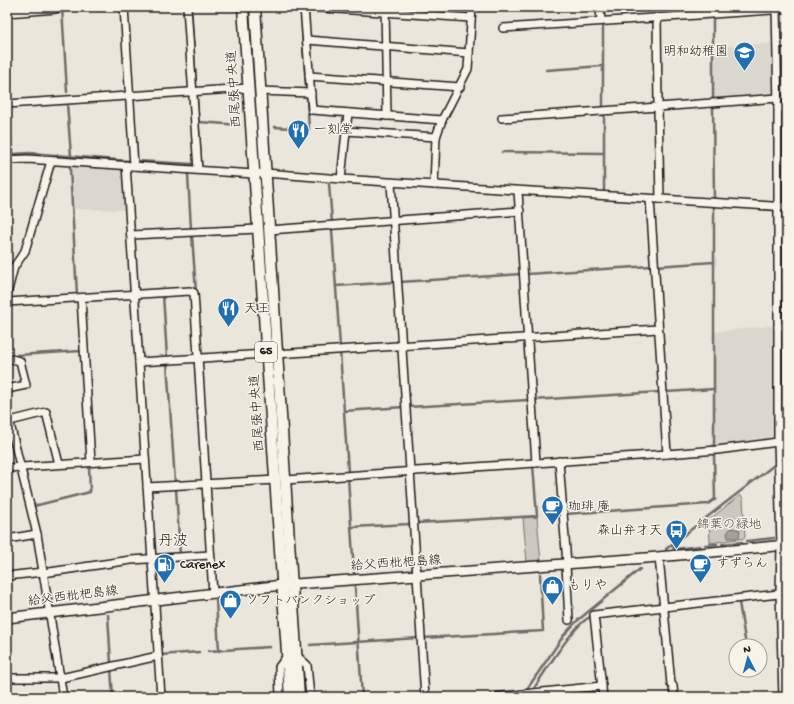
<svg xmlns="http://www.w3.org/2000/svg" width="794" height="704" viewBox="0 0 794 704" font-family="'Gochi Hand','Klee One',sans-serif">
  <rect width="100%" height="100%" fill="#eae6dc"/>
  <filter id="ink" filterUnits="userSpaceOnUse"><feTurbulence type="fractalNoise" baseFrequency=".025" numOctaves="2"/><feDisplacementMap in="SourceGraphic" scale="8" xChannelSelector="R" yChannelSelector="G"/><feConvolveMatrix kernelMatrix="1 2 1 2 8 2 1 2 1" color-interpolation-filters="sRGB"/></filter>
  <g filter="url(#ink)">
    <!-- built -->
    <g fill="#dad7ce">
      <path d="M774,43V97L714,102V47Z"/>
      <path d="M72,165L125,169L127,210L74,209Z"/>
      <path d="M775,325V439L715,448V332Z"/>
    </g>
    <!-- green -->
    <g fill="#ccc8c0" stroke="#74726e">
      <path d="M740,495L743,498L745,538L710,543L709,520Z"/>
      <path d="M537,517L541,562L527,563L523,518Z"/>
    </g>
    <!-- water -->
    <path fill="#a3a19a" stroke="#6d6c68" d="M731,528L740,530L739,538H728L727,533Z"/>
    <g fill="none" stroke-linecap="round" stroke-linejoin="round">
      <!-- stream -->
      <g stroke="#6d6c68" stroke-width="2.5">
        <path d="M62,7L67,92"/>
        <path d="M191,7L196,85"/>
        <path d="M675,7V13"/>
        <path d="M731,9H736L735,7"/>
        <path d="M713,16V100"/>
        <path d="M603,24V108"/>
        <path d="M302,30L306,87"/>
        <path d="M546,70L603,66"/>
        <path d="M197,97L201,164"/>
        <path d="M67,103L71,156"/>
        <path d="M713,106L714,199"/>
        <path d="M604,114V190"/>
        <path d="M199,122L240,125"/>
        <path d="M274,127L309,129L307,99"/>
        <path d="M502,152L604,153"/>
        <path d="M14,154L30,153L129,161"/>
        <path d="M137,161L193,164"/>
        <path d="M70,168L77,295H75"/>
        <path d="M188,175L191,229"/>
        <path d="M329,184L332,222"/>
        <path d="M714,206V447"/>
        <path d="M332,230L340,346"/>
        <path d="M192,235L196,292"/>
        <path d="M656,266L714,262"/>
        <path d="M527,274L651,266"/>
        <path d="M400,282L521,274"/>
        <path d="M336,286L395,282"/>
        <path d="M163,295L167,357"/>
        <path d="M340,351L348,472"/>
        <path d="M17,355L81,351"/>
        <path d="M167,362L175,482"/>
        <path d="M666,392L714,389"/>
        <path d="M533,400L660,392L659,390"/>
        <path d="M408,407L528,400L529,402"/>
        <path d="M344,411L404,407"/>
        <path d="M714,455L715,500"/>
        <path d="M348,477L354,573"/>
        <path d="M176,488L180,555"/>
        <path d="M34,509V506L90,492L89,466"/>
        <path d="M565,514L708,504L715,499"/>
        <path d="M416,523L537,516L533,465"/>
        <path d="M352,527L409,524"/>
        <path d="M747,541L774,538"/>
        <path d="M722,544L742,542"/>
        <path d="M671,545L675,549L700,546"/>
        <path d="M705,545L717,544"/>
        <path d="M666,549L787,455"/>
        <path d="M355,587L362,697"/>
        <path d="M785,598H787"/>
        <path d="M216,600L219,651"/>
        <path d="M745,601L774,598"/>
        <path d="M739,602L746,646"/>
        <path d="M108,615L111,664"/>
        <path d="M423,638L543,631L540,574"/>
        <path d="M310,645L418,638"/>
        <path d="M209,651L270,647"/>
        <path d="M160,655L199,652"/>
        <path d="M111,669L113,697"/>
        <path d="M533,690C542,676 576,620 591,617"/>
        <path d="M525,692L564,635L577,621L640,569"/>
      </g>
      <defs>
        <g id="street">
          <path d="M124,7L134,166"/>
          <path d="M187,7L198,170"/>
          <path d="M304,7L312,110L442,120"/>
          <path d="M308,7L471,18"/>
          <path d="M385,7L387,116"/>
          <path d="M600,7L601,21"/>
          <path d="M776,7L778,108V442L781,545L780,593L783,697"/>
          <path d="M7,13L56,9L57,7"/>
          <path d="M503,28L787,9"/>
          <path d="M307,40L469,53"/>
          <path d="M777,44L787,43"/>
          <path d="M309,76L460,87"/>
          <path d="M260,91L311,93"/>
          <path d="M7,104L248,88"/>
          <path d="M778,108L787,107"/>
          <path d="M502,118L658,107L657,17"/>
          <path d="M346,131L436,137"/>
          <path d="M7,136L8,160"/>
          <path d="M7,160L27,159L254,174L265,173L341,179L787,207"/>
          <path d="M126,165L161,697"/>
          <path d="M341,179L348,113"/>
          <path d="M391,183L425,697"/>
          <path d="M434,185L436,137L442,120L468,69L472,7"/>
          <path d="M518,191L536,463"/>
          <path d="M650,199L667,454"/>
          <path d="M660,199L658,107L778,98"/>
          <path d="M269,230L520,211"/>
          <path d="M131,235L258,229"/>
          <path d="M7,294L14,267L25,251L51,161"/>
          <path d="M81,298L91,462"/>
          <path d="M7,302L190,291L194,293L213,594"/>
          <path d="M778,327L787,326"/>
          <path d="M276,354L658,329"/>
          <path d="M7,358L20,361L26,385L7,389"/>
          <path d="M139,362L266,354"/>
          <path d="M7,412L37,534L63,697"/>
          <path d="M10,421L46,412L59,464"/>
          <path d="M559,461L567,564"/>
          <path d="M7,468L145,459"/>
          <path d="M779,470L787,463"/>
          <path d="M285,480L667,454L717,450L778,442"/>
          <path d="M147,487L276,480"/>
          <path d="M7,539L37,534"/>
          <path d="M659,557L671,684L673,686L674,697"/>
          <path d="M566,565L569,620"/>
          <path d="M43,573L131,560L210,555"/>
          <path d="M7,576L43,572"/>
          <path d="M296,655L307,665L310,697"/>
          <path d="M7,678H61L158,656"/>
          <path d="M280,697L279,667L287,656"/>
          <path d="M493,697L602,686"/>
          <path d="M603,697L594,615L787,593"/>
        </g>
        <path id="secondary" d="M7,618L282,585L646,558L787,545"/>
        <g id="primary">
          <path d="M243,7L290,697"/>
          <path d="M255,7L299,697"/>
        </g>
      </defs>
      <!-- street casing -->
      <use href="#street" stroke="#1c1c1c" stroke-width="10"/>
      <!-- secondary casing -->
      <use href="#secondary" stroke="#1c1c1c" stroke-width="12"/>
      <!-- primary casing -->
      <use href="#primary" stroke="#1c1c1c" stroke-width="13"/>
      <!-- street -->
      <use href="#street" stroke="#f7f3e8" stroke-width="7"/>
      <!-- secondary -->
      <use href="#secondary" stroke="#f7f3e8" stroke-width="9"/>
      <!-- primary -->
      <use href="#primary" stroke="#f7f3e8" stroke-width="10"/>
    </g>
  </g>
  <!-- icons -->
  <defs>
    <symbol id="school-pin" viewBox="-11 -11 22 30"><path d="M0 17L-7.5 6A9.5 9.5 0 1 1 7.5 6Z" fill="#1f6fb2" stroke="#f7f3e8"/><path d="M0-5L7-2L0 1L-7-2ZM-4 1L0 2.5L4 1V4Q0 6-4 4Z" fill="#fff"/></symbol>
    <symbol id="restaurant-pin" viewBox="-11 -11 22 30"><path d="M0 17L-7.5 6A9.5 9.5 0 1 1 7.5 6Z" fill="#1f6fb2" stroke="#f7f3e8"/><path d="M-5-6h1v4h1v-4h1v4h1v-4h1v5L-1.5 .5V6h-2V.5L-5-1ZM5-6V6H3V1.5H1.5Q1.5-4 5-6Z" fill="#fff"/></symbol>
    <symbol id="cafe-pin" viewBox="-11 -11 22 30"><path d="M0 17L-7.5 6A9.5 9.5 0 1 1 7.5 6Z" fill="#1f6fb2" stroke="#f7f3e8"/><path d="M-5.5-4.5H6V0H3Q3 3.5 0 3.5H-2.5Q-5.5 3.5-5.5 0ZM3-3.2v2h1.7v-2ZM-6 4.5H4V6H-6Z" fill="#fff"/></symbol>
    <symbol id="bus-pin" viewBox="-11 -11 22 30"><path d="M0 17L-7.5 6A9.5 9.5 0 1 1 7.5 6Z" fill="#1f6fb2" stroke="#f7f3e8"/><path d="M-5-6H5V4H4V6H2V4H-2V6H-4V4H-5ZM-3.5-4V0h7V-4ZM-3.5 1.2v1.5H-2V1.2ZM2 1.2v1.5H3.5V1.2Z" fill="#fff"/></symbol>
    <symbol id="fuel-pin" viewBox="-11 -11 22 30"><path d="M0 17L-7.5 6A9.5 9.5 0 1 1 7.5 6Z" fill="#1f6fb2" stroke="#f7f3e8"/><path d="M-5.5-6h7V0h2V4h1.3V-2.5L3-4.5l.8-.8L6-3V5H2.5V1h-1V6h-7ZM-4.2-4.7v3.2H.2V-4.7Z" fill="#fff"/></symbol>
    <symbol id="shop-pin" viewBox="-11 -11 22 30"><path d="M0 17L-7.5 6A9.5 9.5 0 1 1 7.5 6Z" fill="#1f6fb2" stroke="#f7f3e8"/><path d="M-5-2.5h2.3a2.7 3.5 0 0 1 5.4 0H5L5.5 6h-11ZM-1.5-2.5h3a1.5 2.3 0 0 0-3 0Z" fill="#fff"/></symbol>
  </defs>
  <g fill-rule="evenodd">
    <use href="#school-pin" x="732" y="40" width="25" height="34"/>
    <use href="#restaurant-pin" x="286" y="118" width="25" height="34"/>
    <use href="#restaurant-pin" x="216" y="296" width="25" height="34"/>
    <use href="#cafe-pin" x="540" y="494" width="25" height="34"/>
    <use href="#bus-pin" x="664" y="518" width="25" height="34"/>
    <use href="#cafe-pin" x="688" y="552" width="25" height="34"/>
    <use href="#fuel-pin" x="152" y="552" width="25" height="34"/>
    <use href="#shop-pin" x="540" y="574" width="25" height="34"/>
    <use href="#shop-pin" x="218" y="588" width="25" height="34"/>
  </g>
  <g text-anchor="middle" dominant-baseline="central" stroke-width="3" stroke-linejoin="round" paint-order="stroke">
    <!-- shield labels -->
    <rect fill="#f7f3e8" stroke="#5e5c59" stroke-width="1" x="255" y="342" width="22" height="20" rx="3"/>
    <g font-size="12" font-weight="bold" fill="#1c1c1c">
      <text x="266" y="352">65</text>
    </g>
    <!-- poi labels -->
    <g font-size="13" fill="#1c1c1c" stroke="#f7f3e8" text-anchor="start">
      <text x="728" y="52" text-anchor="end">明和幼稚園</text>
      <text x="314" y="130">一刻堂</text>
      <text x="244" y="309">天王</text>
      <text x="568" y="507">珈琲 庵</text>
      <text x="662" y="531" text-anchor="end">森山弁才天</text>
      <text x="716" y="564">すずらん</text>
      <text x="180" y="565">Carenex</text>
      <text x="568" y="586">もりや</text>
      <text x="246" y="601">ソフトバンクショップ</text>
    </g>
    <!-- street labels -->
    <g font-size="13" fill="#1c1c1c" stroke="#f7f3e8">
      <text transform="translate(235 89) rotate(-94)">西尾張中央道</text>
      <text transform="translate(258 413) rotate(-94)">西尾張中央道</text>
      <text transform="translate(396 564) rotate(-4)">給父西枇杷島線</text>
      <text transform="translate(73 597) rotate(-7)">給父西枇杷島線</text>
    </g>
    <!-- park labels -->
    <g font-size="13" fill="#51504d" stroke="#f7f3e8">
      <text x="729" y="525">錦葉の緑地</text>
    </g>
    <!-- quarter labels -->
    <g font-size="15" fill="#1c1c1c" stroke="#f7f3e8">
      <text x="173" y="542">丹波</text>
    </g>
  </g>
  <!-- margin -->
  <rect width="794" height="704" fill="none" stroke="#f7f3e8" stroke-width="24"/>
  <rect x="12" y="12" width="770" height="680" fill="none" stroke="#1c1c1c" stroke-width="1.5" filter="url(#ink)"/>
  <!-- north arrow -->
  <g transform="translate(748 658) rotate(354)"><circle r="19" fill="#f7f3e8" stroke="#9f9d96"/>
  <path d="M0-3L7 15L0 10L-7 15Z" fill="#1f6fb2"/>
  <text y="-6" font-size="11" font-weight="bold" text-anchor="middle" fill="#1c1c1c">N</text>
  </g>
</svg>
